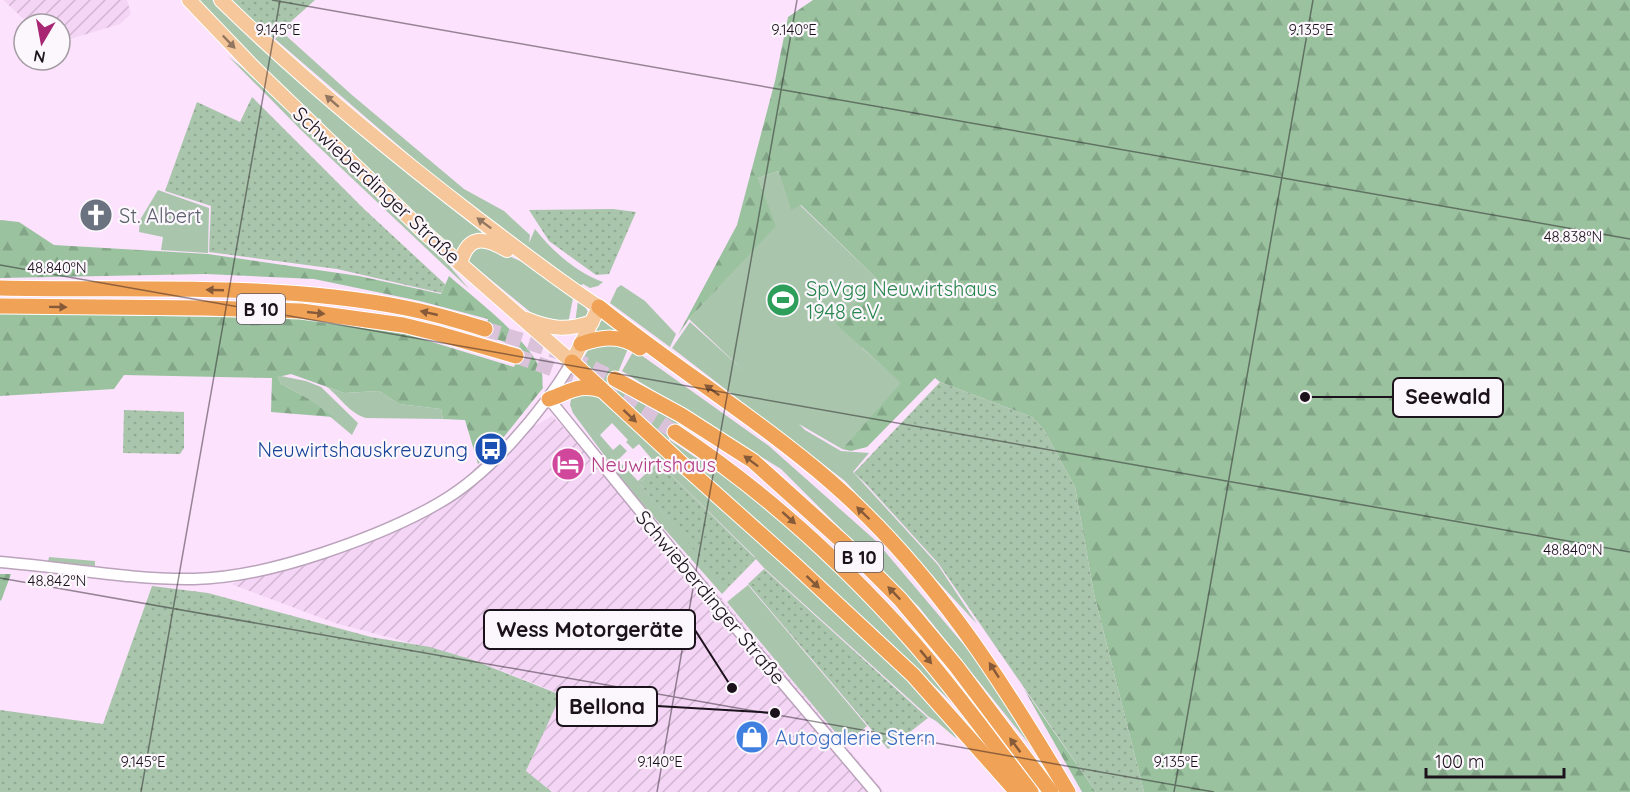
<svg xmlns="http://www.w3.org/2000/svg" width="1630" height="792" viewBox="0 0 1630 792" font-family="Quicksand,sans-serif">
  <defs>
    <pattern id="industrial-furrows" width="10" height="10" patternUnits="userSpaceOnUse" patternTransform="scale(1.5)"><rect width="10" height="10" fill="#f4d5f5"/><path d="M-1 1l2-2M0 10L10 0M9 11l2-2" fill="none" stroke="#d1b6d1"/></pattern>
    <pattern id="forest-firs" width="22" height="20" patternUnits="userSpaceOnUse" patternTransform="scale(1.5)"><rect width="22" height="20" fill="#9ac29e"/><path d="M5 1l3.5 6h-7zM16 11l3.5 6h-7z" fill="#84a688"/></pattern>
    <pattern id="park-dots" width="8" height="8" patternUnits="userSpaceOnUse" patternTransform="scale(1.5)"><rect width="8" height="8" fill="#a9c6ac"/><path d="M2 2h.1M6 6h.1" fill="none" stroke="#91a993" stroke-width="1.8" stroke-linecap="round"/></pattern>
  </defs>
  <rect width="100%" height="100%" fill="#fce2fc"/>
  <!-- industrial -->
  <g fill="url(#industrial-furrows)">
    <path d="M3,0H127L131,14L120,24L60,42V24H29Z"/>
    <path d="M552,416L634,498L726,603L884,792H553L526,772L561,694L474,660L335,623L231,584L350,543L408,519L461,482L495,449Z"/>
  </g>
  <!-- grass -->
  <g fill="#a9c6ac" fill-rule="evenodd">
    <path d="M198,0H212C299,83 391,160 485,235L458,253L314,118Z"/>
    <path d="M282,32L352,95L464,189L504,211L530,235L529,243L535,229C551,250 577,273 603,282L598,286L590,288L583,284L580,286L435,177L275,39Z"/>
    <path d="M228,56L261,83L442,257L469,289L302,131Z"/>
    <path d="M778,171L791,209L800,205L878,280L862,348L902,383L842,449L799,424L805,430L841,451L869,453L853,472L938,565L977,624L845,481L672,348L690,322L742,369L689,319L775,226L758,178Z"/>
    <path d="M158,190L209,208L208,253L161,250L163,237L139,232L140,220Z"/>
    <path d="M481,244L532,266L573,298L568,324L540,320L468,261L471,250Z"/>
    <path d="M621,285L645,301L676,334L670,347L610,303L617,288Z"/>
    <path d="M578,301L584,305L588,312L587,317L575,323Z"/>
    <path d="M602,319L624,335H593Z"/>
    <path d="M591,345L629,346L612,387L678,423L668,441L590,372L584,357Z"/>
    <path d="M634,350L769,446L876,541L986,671L1042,760L919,607L781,469L622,371Z"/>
    <path d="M281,376L306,381L321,387L358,423L352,435L309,399L281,384L278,377Z"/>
    <path d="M327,387L344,393L379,391L399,404L441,409L443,419L366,418C349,413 341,398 327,387Z"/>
    <path d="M591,391L780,560L940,711L957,739L936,721L929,717L764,568L756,559L722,594L630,490L573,413L570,405L571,399ZM612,423L628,440L626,442L633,449L639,444L656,464L638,481L618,460L627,451L620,444L613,450L600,435ZM661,465L755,557L727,588L639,483Z"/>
    <path d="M670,440L770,508L847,579L903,638L977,727L876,629L670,442Z"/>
    <path d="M49,557L95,561V566L48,562Z"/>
    <path d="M748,585L867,726L845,744L727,602Z"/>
  </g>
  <!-- forest -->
  <g fill="url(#forest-firs)">
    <path d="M813,0H1630V792H1144L1094,594L1075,487L1044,430L1032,417L940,382L935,378L867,447L851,451L842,449L901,383L836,324L878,280L801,205L791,210L778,171L758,178L776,226L689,319L678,335L737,225L775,81L788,17Z"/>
    <path d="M0,220L19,222L54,245L208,254L359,276L441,294L449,276C475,299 533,342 542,374C543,378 542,384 543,388L503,438L478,464L465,420L443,419L441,409L399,404L379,391L344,393L291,374L278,377L281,384L309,399L333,417L271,412L272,378L124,375L114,389L0,396V313L317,319L409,335L514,367L521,348L485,335L488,319L420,301L314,279L206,274L0,278Z"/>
    <path d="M0,574H11L1,601L0,600Z"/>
    <path d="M1024,689L1096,792H1082Z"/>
  </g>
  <!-- park -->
  <g fill="url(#park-dots)">
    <path d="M226,0H315L266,44Z"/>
    <path d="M252,97L364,209L446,285L441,293L337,269L209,252L211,206L165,191L197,102L240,122Z"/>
    <path d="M613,209L636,212L609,274L596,275L549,241L529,210Z"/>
    <path d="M940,382L1032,417L1044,430L1075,487L1094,594L1144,792H1096L938,563L866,484L854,473Z"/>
    <path d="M124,410L184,412V448L180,454L123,453Z"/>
    <path d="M661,465L755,558L726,589L639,483Z"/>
    <path d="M764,569L928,718L888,749L748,584Z"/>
    <path d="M152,586L208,593L371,637L430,647L473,660L561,695L526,771L552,792H0V710L103,724Z"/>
  </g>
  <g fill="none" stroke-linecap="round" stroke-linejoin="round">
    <!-- highway-tunnel -->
    <g stroke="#dac3da" stroke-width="15" stroke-dasharray="15 8" stroke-linecap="butt">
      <path d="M485,329L559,352L615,379"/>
      <path d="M516,356L575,377L629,403L675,432"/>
    </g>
    <defs>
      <g id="minor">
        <path d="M549,399L720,609L875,792"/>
        <path d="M0,562C64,567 130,580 194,579C238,578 281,567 323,553C362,540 403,524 439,503C490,474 542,412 572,362"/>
      </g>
      <g id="major">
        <path d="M189,0L252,66L425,233L572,362L599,307C557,280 518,249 478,219C388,150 302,79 221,0"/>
        <path d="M460,264C468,234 484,237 507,250"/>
        <path d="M526,319C550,329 567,331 592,322"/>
      </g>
      <g id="highway">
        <path d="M0,288C135,291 273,282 406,308C433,313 459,321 485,329"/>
        <path d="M0,306L204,308L301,311L403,325L436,333L516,356"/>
        <path d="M599,307C675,368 758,419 831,482C931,569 1001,679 1068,792"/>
        <path d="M581,344C602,337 620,334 640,348"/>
        <path d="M572,362L681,463L794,564L913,675L1017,792"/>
        <path d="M615,379L681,415L753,461L844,543L900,599L956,666L1051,792"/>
        <path d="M549,399C570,392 579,383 602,390"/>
        <path d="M675,432C764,491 843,563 913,642C955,690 992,742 1031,792"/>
      </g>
    </defs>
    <!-- minor casing -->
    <use href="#minor" stroke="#bba3bc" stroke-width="13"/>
    <!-- major casing -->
    <use href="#major" stroke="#fff" stroke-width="16"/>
    <!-- highway casing -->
    <use href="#highway" stroke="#fff" stroke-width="17"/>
    <!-- minor -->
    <use href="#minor" stroke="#fff" stroke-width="10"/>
    <!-- major -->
    <use href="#major" stroke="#f6c79a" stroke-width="14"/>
    <!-- highway -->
    <use href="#highway" stroke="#f0a257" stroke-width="15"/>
  </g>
  <!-- one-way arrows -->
  <defs><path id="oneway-solid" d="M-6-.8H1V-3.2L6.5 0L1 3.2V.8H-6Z" transform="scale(1.5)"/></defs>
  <g fill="#937661">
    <use href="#oneway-solid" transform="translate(229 42) rotate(46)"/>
    <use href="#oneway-solid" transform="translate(332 101) rotate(-139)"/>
    <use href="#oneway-solid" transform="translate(484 223) rotate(-143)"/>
  </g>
  <g fill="#865a39">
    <use href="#oneway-solid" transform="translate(215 290) rotate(-178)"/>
    <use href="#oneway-solid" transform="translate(58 307) rotate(1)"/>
    <use href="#oneway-solid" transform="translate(316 313) rotate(6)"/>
    <use href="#oneway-solid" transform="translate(429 313) rotate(-167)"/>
    <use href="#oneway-solid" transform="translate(712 390) rotate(-144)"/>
    <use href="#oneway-solid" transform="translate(630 416) rotate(43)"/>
    <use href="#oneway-solid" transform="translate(751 461) rotate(-143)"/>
    <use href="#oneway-solid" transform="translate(863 513) rotate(-136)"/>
    <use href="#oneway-solid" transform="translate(789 518) rotate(42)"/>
    <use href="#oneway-solid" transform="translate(813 582) rotate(43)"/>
    <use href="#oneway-solid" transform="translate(894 593) rotate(-134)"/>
    <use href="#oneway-solid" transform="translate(926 657) rotate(50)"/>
    <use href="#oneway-solid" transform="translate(994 670) rotate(-123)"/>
    <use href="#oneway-solid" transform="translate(1015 745) rotate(-127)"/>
  </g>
  <!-- ticks -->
  <path fill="none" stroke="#1b121b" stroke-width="1.5" stroke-opacity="0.45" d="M272,0L1630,239M0,265L1630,552M0,578L1214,792M141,792L280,0M657,792L797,0M1174,792L1313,0"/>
  <!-- icons -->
  <defs>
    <symbol id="church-disc" viewBox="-11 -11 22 22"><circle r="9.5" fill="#6b7280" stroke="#fcf7fc"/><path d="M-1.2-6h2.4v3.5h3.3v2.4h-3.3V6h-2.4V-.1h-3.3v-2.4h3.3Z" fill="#fff"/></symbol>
    <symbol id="stadium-disc" viewBox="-11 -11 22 22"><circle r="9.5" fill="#2e9e5b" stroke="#fcf7fc"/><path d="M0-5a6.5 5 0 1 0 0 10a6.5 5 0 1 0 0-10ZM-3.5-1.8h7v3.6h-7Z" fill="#fff"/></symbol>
    <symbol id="bus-disc" viewBox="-11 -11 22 22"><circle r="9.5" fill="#1a4fb4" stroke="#fcf7fc"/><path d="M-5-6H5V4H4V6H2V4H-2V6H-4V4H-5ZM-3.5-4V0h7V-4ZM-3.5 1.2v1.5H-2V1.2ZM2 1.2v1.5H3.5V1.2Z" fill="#fff"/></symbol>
    <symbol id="hotel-disc" viewBox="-11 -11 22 22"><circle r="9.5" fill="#d1479c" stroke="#fcf7fc"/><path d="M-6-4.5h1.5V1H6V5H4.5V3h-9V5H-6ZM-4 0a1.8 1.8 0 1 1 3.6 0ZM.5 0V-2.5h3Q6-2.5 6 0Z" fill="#fff"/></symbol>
    <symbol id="shop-disc" viewBox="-11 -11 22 22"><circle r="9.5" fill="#3f7fe0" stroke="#fcf7fc"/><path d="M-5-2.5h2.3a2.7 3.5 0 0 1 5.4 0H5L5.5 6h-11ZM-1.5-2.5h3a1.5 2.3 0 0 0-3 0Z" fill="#fff"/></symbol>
  </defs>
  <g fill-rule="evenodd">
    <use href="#church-disc" x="77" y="196" width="38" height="38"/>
    <use href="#stadium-disc" x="764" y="281" width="38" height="38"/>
    <use href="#bus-disc" x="472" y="430" width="38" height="38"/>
    <use href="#hotel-disc" x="549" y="445" width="38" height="38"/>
    <use href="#shop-disc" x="733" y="718" width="38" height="38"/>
  </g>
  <g text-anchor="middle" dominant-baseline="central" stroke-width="4.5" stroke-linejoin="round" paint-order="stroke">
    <!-- shield labels -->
    <g fill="#fcf7fc" stroke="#5e575e" stroke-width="1.5">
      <rect x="237" y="294" width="48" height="30" rx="4.5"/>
      <rect x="835" y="542" width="48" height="30" rx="4.5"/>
    </g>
    <g font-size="18" font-weight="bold" fill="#1b121b">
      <text x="261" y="309">B 10</text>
      <text x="859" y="557">B 10</text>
    </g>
    <!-- street labels -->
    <g font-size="20" fill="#1b121b" stroke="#fcf7fc">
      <text transform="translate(377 185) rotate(43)">Schwieberdinger Straße</text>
      <text transform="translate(711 597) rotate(50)">Schwieberdinger Straße</text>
    </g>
    <!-- worship labels -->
    <g font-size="20" fill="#5b616d" stroke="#fcf7fc" text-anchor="start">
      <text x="119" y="215">St. Albert</text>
    </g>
    <!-- leisure labels -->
    <g font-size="20" fill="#27864d" stroke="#fcf7fc" text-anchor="start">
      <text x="806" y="288">SpVgg Neuwirtshaus<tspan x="806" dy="23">1948 e.V.</tspan></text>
    </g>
    <!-- transit labels -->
    <g font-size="20" fill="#164399" stroke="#fcf7fc" text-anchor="end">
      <text x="468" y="449">Neuwirtshauskreuzung</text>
    </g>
    <!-- hotel labels -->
    <g font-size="20" fill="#b23c85" stroke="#fcf7fc" text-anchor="start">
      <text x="591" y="464">Neuwirtshaus</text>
    </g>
    <!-- shop labels -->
    <g font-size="20" fill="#366cbe" stroke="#fcf7fc" text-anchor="start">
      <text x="775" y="737">Autogalerie Stern</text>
    </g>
  </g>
  <g font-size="15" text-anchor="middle" fill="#1b121b" stroke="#fcf7fc" stroke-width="4.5" stroke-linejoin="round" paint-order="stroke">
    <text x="278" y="35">9.145°E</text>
    <text x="794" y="35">9.140°E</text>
    <text x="1311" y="35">9.135°E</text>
    <text x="1573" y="242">48.838°N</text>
    <text x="57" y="273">48.840°N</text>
    <text x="1573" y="555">48.840°N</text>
    <text x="57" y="586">48.842°N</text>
    <text x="143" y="767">9.145°E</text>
    <text x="660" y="767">9.140°E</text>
    <text x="1176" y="767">9.135°E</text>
  </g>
  <!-- callouts -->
  <path fill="none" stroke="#1b121b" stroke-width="2" d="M1305 397L1393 397M732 688L695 630M775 713L657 706"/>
  <g fill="#1b121b" stroke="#fcf7fc" stroke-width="2">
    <circle cx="1305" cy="397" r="6"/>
    <circle cx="732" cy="688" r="6"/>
    <circle cx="775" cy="713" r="6"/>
  </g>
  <g fill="#fcf7fc" stroke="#1b121b" stroke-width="2">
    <rect x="1393" y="378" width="110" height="39" rx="6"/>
    <rect x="484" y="610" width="211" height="39" rx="6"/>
    <rect x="557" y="687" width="100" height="39" rx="6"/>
  </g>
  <g font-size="21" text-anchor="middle" font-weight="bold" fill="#1b121b">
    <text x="1448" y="404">Seewald</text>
    <text x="590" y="637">Wess Motorgeräte</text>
    <text x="607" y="714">Bellona</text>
  </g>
  <!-- north arrow -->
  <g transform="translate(42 42) rotate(190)"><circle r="28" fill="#fcf7fc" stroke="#a29ba2" stroke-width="1.5"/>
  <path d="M0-4.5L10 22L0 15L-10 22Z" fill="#a72572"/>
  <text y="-9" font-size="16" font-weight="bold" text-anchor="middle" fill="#1b121b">N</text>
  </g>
  <!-- scale -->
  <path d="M1426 768v9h138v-9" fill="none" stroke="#1b121b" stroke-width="3"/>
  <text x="1435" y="768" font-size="18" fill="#1b121b" stroke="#fcf7fc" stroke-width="4.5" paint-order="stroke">100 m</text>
</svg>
